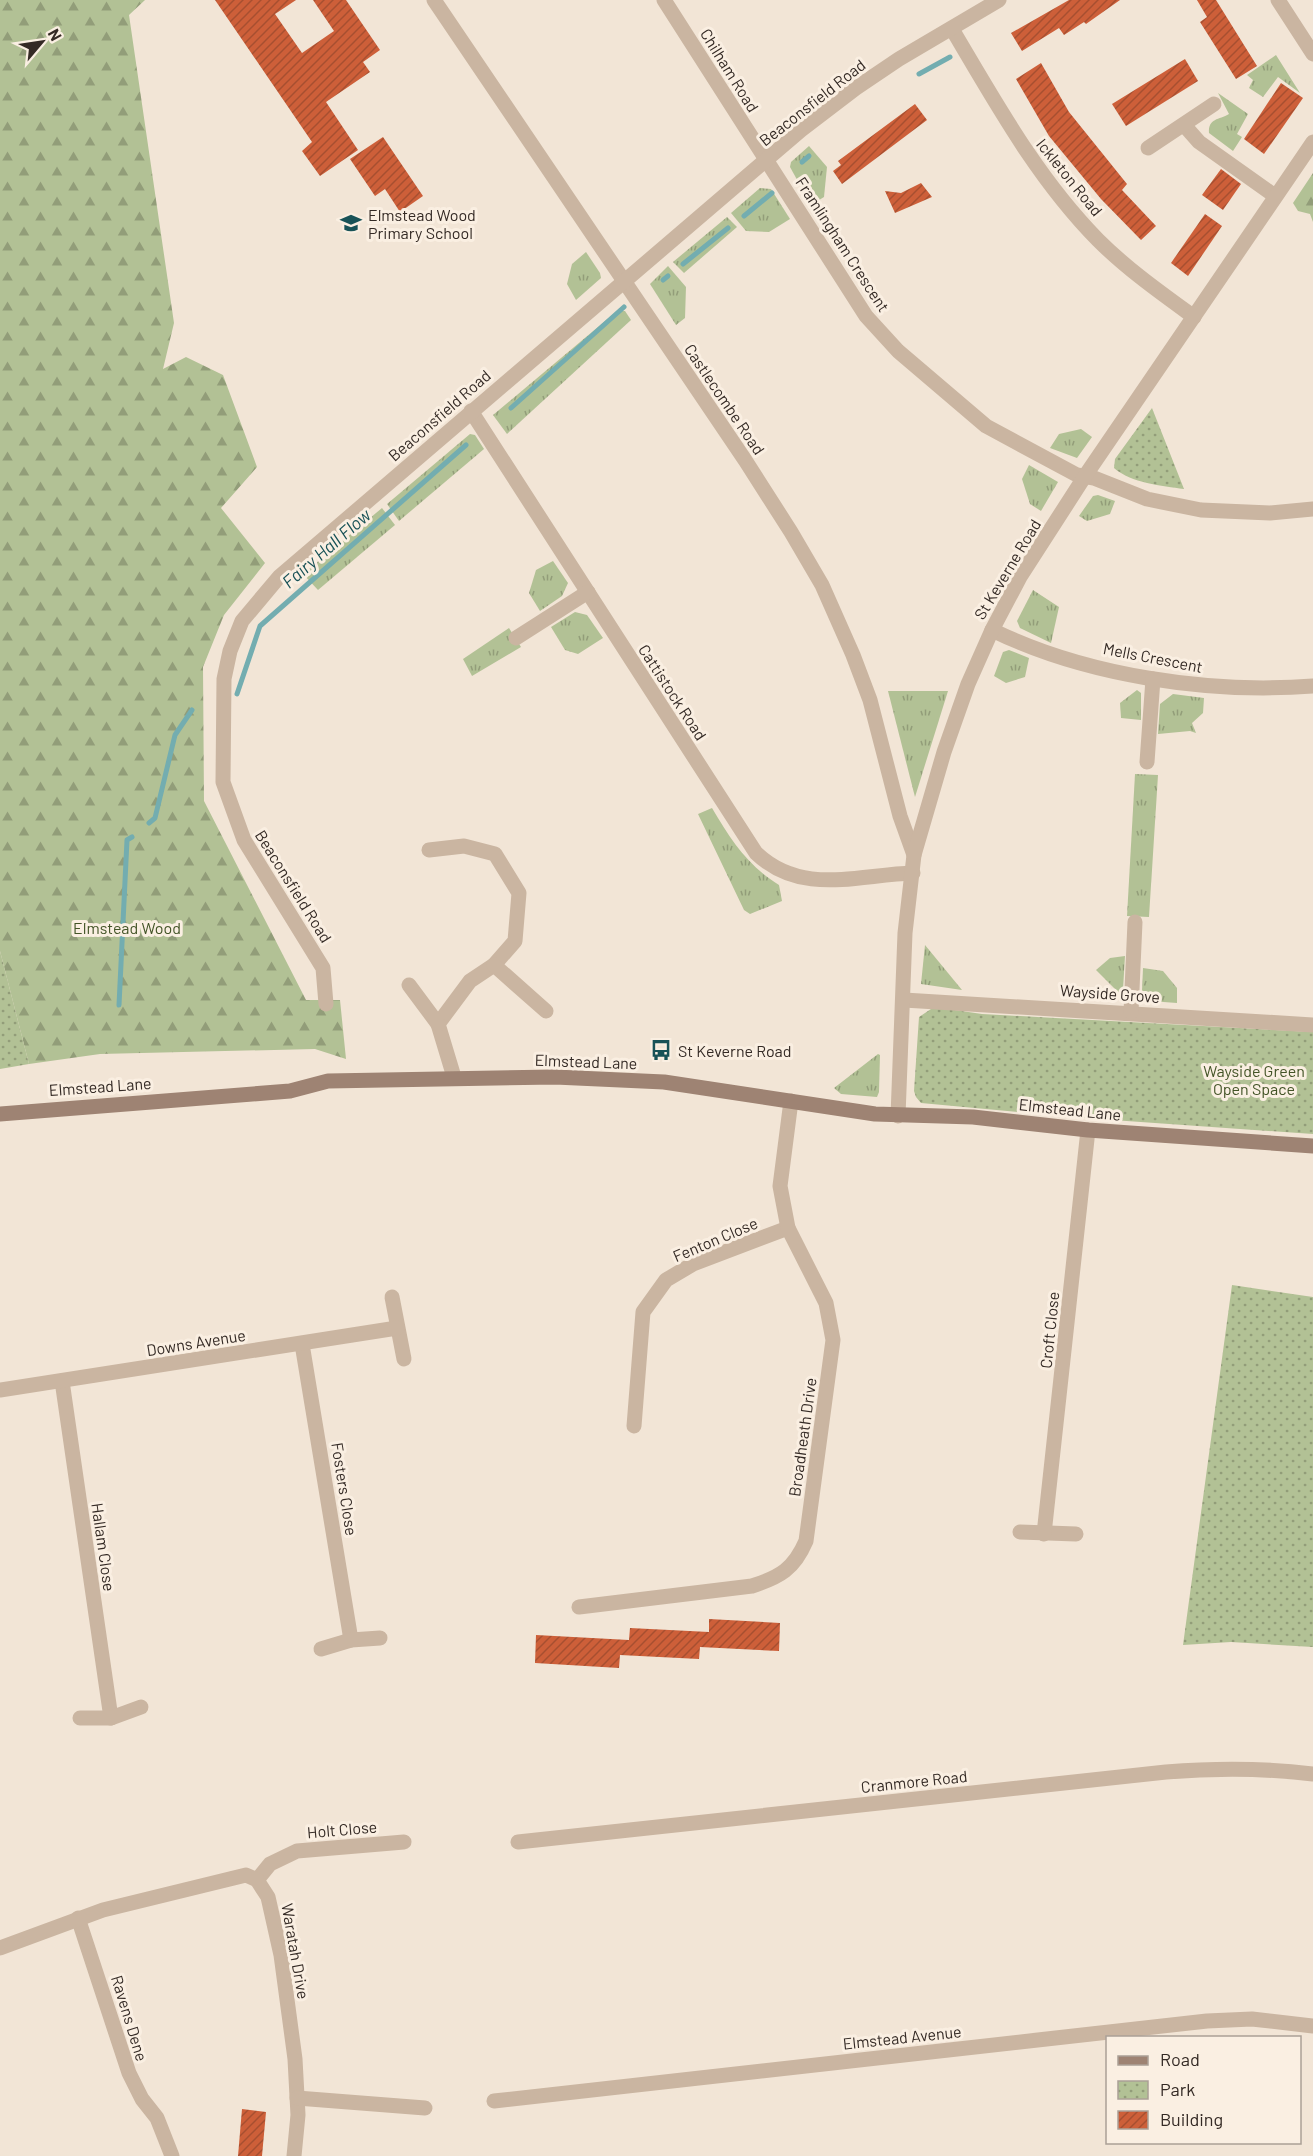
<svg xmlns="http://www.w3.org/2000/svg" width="1313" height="2156" viewBox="0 0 1313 2156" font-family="Barlow,sans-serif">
  <defs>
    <pattern id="grass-tufts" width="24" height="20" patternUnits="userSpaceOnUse" patternTransform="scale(1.5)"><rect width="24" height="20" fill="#b2c195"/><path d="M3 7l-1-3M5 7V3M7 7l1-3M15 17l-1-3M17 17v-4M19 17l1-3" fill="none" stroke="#929d79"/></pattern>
    <pattern id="forest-firs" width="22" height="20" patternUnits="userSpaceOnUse" patternTransform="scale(1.5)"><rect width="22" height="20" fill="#b2c195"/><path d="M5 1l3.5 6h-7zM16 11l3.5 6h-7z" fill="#929d79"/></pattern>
    <pattern id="park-dots" width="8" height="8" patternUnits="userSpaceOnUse" patternTransform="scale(1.5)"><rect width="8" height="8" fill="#b2c195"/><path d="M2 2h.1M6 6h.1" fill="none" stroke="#929d79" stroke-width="1.8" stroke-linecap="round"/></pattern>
    <pattern id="building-hatch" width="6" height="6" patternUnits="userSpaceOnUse" patternTransform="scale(1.5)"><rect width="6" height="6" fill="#cd5f39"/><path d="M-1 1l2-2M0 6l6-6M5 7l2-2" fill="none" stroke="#a74f30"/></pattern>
  </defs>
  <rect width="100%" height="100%" fill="#f2e5d6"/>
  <!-- grass -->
  <g fill="url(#grass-tufts)">
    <path d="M1276,55L1300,93L1278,77L1263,97L1249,88L1253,80L1247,75Z"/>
    <path d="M1218,93L1248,114L1237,134L1242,137L1233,151L1209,133C1208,118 1219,120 1229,114Z"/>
    <path d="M809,146L827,167L824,197L811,205L790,167L791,162Z"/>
    <path d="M760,188L771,189L790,219L769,232L746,231L731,213Z"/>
    <path d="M727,217L737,227L684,273L673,262Z"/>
    <path d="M586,252L600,273L601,278L576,300L567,284L572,264Z"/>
    <path d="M668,266L686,287L685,318L676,325L650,284Z"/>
    <path d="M617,311H625L631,320L507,434L493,415Z"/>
    <path d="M1081,429L1092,437L1077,458L1050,448L1059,434Z"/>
    <path d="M470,434L475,435L484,449L399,521L387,504Z"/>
    <path d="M1029,465L1058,482L1041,511L1030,504L1022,479Z"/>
    <path d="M1098,495L1115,501L1110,514L1087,521L1079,516L1093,496Z"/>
    <path d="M382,508L395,525L318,590L303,574Z"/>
    <path d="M553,561L568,583L562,596L540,611L529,593L536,570Z"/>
    <path d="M1033,590L1059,607L1051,643L1020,628L1017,621Z"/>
    <path d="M575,612L587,615L603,638L578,654L565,650L551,627Z"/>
    <path d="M509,628L521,647L472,676L463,659Z"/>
    <path d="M1009,650L1029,658L1025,677L1006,683L994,676L1003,652Z"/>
    <path d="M1137,690L1141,693V720L1121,718L1120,703Z"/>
    <path d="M888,691H948L915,797Z"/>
    <path d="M1173,694L1204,698L1203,713L1192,723L1196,733L1190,731L1158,734L1160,704Z"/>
    <path d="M1135,774L1158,775L1149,917L1127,916Z"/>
    <path d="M712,808C731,840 747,865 779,885L782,901L750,914L744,910L698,814Z"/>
    <path d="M925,945L962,990L921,984Z"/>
    <path d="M1125,956L1123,989L1119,993L1096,970L1110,958Z"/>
    <path d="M1143,968L1163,971L1177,988V1003L1150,1001L1142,991Z"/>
    <path d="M878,1054L880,1055L879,1092L877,1097L841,1094L834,1088Z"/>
  </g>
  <!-- forest -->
  <g fill="url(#forest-firs)">
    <path d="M0,0H145L129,15L174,323L163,369L186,357L223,375L257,467L221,508L265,563L224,615L203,667L204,801L306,1000H340L346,1059L315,1049L100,1054L29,1064L0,951Z"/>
    <path d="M1313,173V222L1310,214L1298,211L1293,203Z"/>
  </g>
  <!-- park -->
  <g fill="url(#park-dots)">
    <path d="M1152,408L1184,489C1162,486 1131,483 1114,468L1115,459Z"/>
    <path d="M0,951L29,1064L0,1069Z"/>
    <path d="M934,1007L982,1014L1313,1032V1134L1084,1118L921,1103L916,1097L914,1091L919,1017Z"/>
    <path d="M1232,1285L1313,1297V1647L1231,1642L1183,1645Z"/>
  </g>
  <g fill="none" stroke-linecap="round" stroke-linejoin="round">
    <!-- stream -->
    <g stroke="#73adb0" stroke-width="5">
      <path d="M919,74L950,57"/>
      <path d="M802,162L809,156"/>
      <path d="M744,216L772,193"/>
      <path d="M683,264L728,228"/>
      <path d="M663,280L668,276"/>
      <path d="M511,408L624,307"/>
      <path d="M237,694L260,626L466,445"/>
      <path d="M149,823L155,818L175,735L192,710"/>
      <path d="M119,1005L127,840L132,837"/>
    </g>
  </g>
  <!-- building -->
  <g fill="url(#building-hatch)">
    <path d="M215,0H296L275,14L302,53L334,31L313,0H346L380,50L363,62L370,72L326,102L358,150L320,176L302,151L312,142Z"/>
    <path d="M1069,0H1120L1086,24L1084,22L1064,35L1059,28L1022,51L1011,33Z"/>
    <path d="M1197,0H1216L1257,66L1236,79L1200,22L1207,17Z"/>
    <path d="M1185,59L1198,81L1126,126L1112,104Z"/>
    <path d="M1041,63L1069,112L1127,184L1122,190L1156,226L1141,240L1101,199L1049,136L1016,79Z"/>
    <path d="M1281,83L1303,98L1264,154L1244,139Z"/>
    <path d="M915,104L927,120L842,184L833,171L841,165L838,161Z"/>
    <path d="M383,137L423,196L400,212L385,189L375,196L350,159Z"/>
    <path d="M1221,169L1241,184L1223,210L1202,195Z"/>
    <path d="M921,183L932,197L895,213L885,191L901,193Z"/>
    <path d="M1205,214L1222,226L1188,276L1171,263Z"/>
    <path d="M709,1619L780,1623L779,1651L700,1647L699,1659L620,1655L619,1668L535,1663L536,1635L629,1640L630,1628L709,1632Z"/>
    <path d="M242,2109L266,2112L262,2156H238Z"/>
  </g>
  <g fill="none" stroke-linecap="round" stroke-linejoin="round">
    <!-- street -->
    <g stroke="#cab5a1" stroke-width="15">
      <path d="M434,0L745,460L791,532L822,585L853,655L870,700L900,816L914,855"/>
      <path d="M664,0L866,316L898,351L986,426L1077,475L1094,478L1147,499L1201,510L1270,513L1313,509"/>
      <path d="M1278,0L1313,54"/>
      <path d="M952,29C996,103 1037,178 1098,240C1127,269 1161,293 1194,317"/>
      <path d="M1184,125L1199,142L1275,196"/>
      <path d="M1148,148L1214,104"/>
      <path d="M471,411L756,853C801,896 856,875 913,873"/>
      <path d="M992,630C1086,676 1209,694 1313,686"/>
      <path d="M516,638L588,592"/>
      <path d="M1147,762L1153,679"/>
      <path d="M429,850L464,846L495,854L519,893L515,941L494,965L470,981L438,1024L454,1077"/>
      <path d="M494,965L546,1011"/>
      <path d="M409,985L438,1024"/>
      <path d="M904,1000L1313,1025"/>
      <path d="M326,1004L323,968L244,840L223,782L224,679L230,651L242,621L279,577L801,130L856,88L899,59L999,0"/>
      <path d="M1131,1012L1135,922"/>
      <path d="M898,1116L905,933L914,855L944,752L968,684L992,630L1020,577L1085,476L1313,142"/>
      <path d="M392,1297L404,1359"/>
      <path d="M302,1344L351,1640"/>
      <path d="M62,1381L111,1718"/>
      <path d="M0,1390L397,1328"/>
      <path d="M634,1426L643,1312L666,1280L693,1264L788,1228"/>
      <path d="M1020,1532L1076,1534"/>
      <path d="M1044,1534L1088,1130"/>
      <path d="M579,1607L752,1586C780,1577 794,1569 806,1541L833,1340L826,1303L788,1228L780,1186L791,1101"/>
      <path d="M321,1649L351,1640L380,1638"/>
      <path d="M80,1718H111L141,1707"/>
      <path d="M518,1842L1166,1772C1216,1768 1264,1768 1313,1774"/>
      <path d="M257,1880L270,1864L297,1851L404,1842"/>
      <path d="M78,1918L129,2073L142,2099L157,2118L172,2156"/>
      <path d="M0,1948L103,1910L246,1875L257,1880L268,1897L281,1955L295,2059L298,2115L294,2156"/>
      <path d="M297,2098L425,2108"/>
      <path d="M494,2101L1207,2021L1252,2019L1313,2026"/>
    </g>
    <!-- secondary -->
    <path stroke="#9e8373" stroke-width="15" d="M0,1114L290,1091L328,1081L555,1077L664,1082L875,1114L973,1117L1088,1130L1313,1146"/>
  </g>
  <!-- icons -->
  <defs>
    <symbol id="school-bare" viewBox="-9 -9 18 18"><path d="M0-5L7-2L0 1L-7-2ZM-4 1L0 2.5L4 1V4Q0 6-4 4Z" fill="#185257" stroke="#faefe2" stroke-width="2.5" paint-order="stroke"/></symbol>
    <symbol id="bus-bare" viewBox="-9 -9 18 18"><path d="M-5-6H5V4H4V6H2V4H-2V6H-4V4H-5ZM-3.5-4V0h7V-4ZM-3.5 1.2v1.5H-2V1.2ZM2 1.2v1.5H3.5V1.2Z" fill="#185257" stroke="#faefe2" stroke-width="2.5" paint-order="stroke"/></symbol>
  </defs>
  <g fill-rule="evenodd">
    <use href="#school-bare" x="336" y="208" width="30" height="30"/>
    <use href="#bus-bare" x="646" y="1035" width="30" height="30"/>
  </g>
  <g text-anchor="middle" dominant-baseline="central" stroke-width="6" stroke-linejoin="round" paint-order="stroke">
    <!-- street labels -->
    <g font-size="16" fill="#342a25" stroke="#faefe2">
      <text transform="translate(730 70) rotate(58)">Chilham Road</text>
      <text transform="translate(812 102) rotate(-38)">Beaconsfield Road</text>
      <text transform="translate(1070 177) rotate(51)">Ickleton Road</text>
      <text transform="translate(843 244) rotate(57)">Framlingham Crescent</text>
      <text transform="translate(725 399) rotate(56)">Castlecombe Road</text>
      <text transform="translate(439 415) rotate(-41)">Beaconsfield Road</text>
      <text transform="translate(1007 569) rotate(-59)">St Keverne Road</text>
      <text transform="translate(1153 657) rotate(11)">Mells Crescent</text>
      <text transform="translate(673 692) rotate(57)">Cattistock Road</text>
      <text transform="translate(294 886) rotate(58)">Beaconsfield Road</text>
      <text transform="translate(1110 993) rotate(4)">Wayside Grove</text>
      <text transform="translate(586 1061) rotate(2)">Elmstead Lane</text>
      <text transform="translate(100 1086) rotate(-4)">Elmstead Lane</text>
      <text transform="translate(1070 1109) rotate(6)">Elmstead Lane</text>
      <text transform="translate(715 1239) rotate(-23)">Fenton Close</text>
      <text transform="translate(1049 1330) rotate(-84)">Croft Close</text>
      <text transform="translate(196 1342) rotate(-9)">Downs Avenue</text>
      <text transform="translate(802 1437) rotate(-82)">Broadheath Drive</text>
      <text transform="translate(345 1489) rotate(81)">Fosters Close</text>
      <text transform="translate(104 1547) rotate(82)">Hallam Close</text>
      <text transform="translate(914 1781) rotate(-6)">Cranmore Road</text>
      <text transform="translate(342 1829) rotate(-5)">Holt Close</text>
      <text transform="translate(296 1951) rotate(80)">Waratah Drive</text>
      <text transform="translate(130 2018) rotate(73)">Ravens Dene</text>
      <text transform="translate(902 2037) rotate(-6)">Elmstead Avenue</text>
    </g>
    <!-- poi labels -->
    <g font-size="16" fill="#342a25" stroke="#faefe2" text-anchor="start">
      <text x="368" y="214">Elmstead Wood<tspan x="368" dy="18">Primary School</tspan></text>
      <text x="678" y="1050">St Keverne Road</text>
    </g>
    <!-- park labels -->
    <g font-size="16" fill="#435427" stroke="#faefe2">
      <text x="127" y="927">Elmstead Wood</text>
      <text x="1254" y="1070">Wayside Green<tspan x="1254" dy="18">Open Space</tspan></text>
    </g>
    <!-- water labels -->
    <g font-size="18" font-style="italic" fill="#185257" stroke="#faefe2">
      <text transform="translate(326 548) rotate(-41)">Fairy Hall Flow</text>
    </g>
  </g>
  <!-- legend -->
  <rect x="1106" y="2036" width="195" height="108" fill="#faefe2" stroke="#aba096" stroke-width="1.5"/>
  <rect x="1118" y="2056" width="30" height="9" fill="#9e8373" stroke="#aba096" stroke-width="1.5"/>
  <text x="1160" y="2066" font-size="18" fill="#342a25">Road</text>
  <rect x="1118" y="2081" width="30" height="18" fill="url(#park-dots)" stroke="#aba096" stroke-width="1.5"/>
  <text x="1160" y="2096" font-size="18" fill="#342a25">Park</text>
  <rect x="1118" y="2111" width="30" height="18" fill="url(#building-hatch)" stroke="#aba096" stroke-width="1.5"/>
  <text x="1160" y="2126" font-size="18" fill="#342a25">Building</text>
  <!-- north arrow -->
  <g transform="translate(42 42) rotate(61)" stroke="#faefe2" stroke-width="4.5" paint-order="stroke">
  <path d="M0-4.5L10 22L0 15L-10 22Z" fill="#342a25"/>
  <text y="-9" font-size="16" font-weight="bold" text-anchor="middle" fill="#342a25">N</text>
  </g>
</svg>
